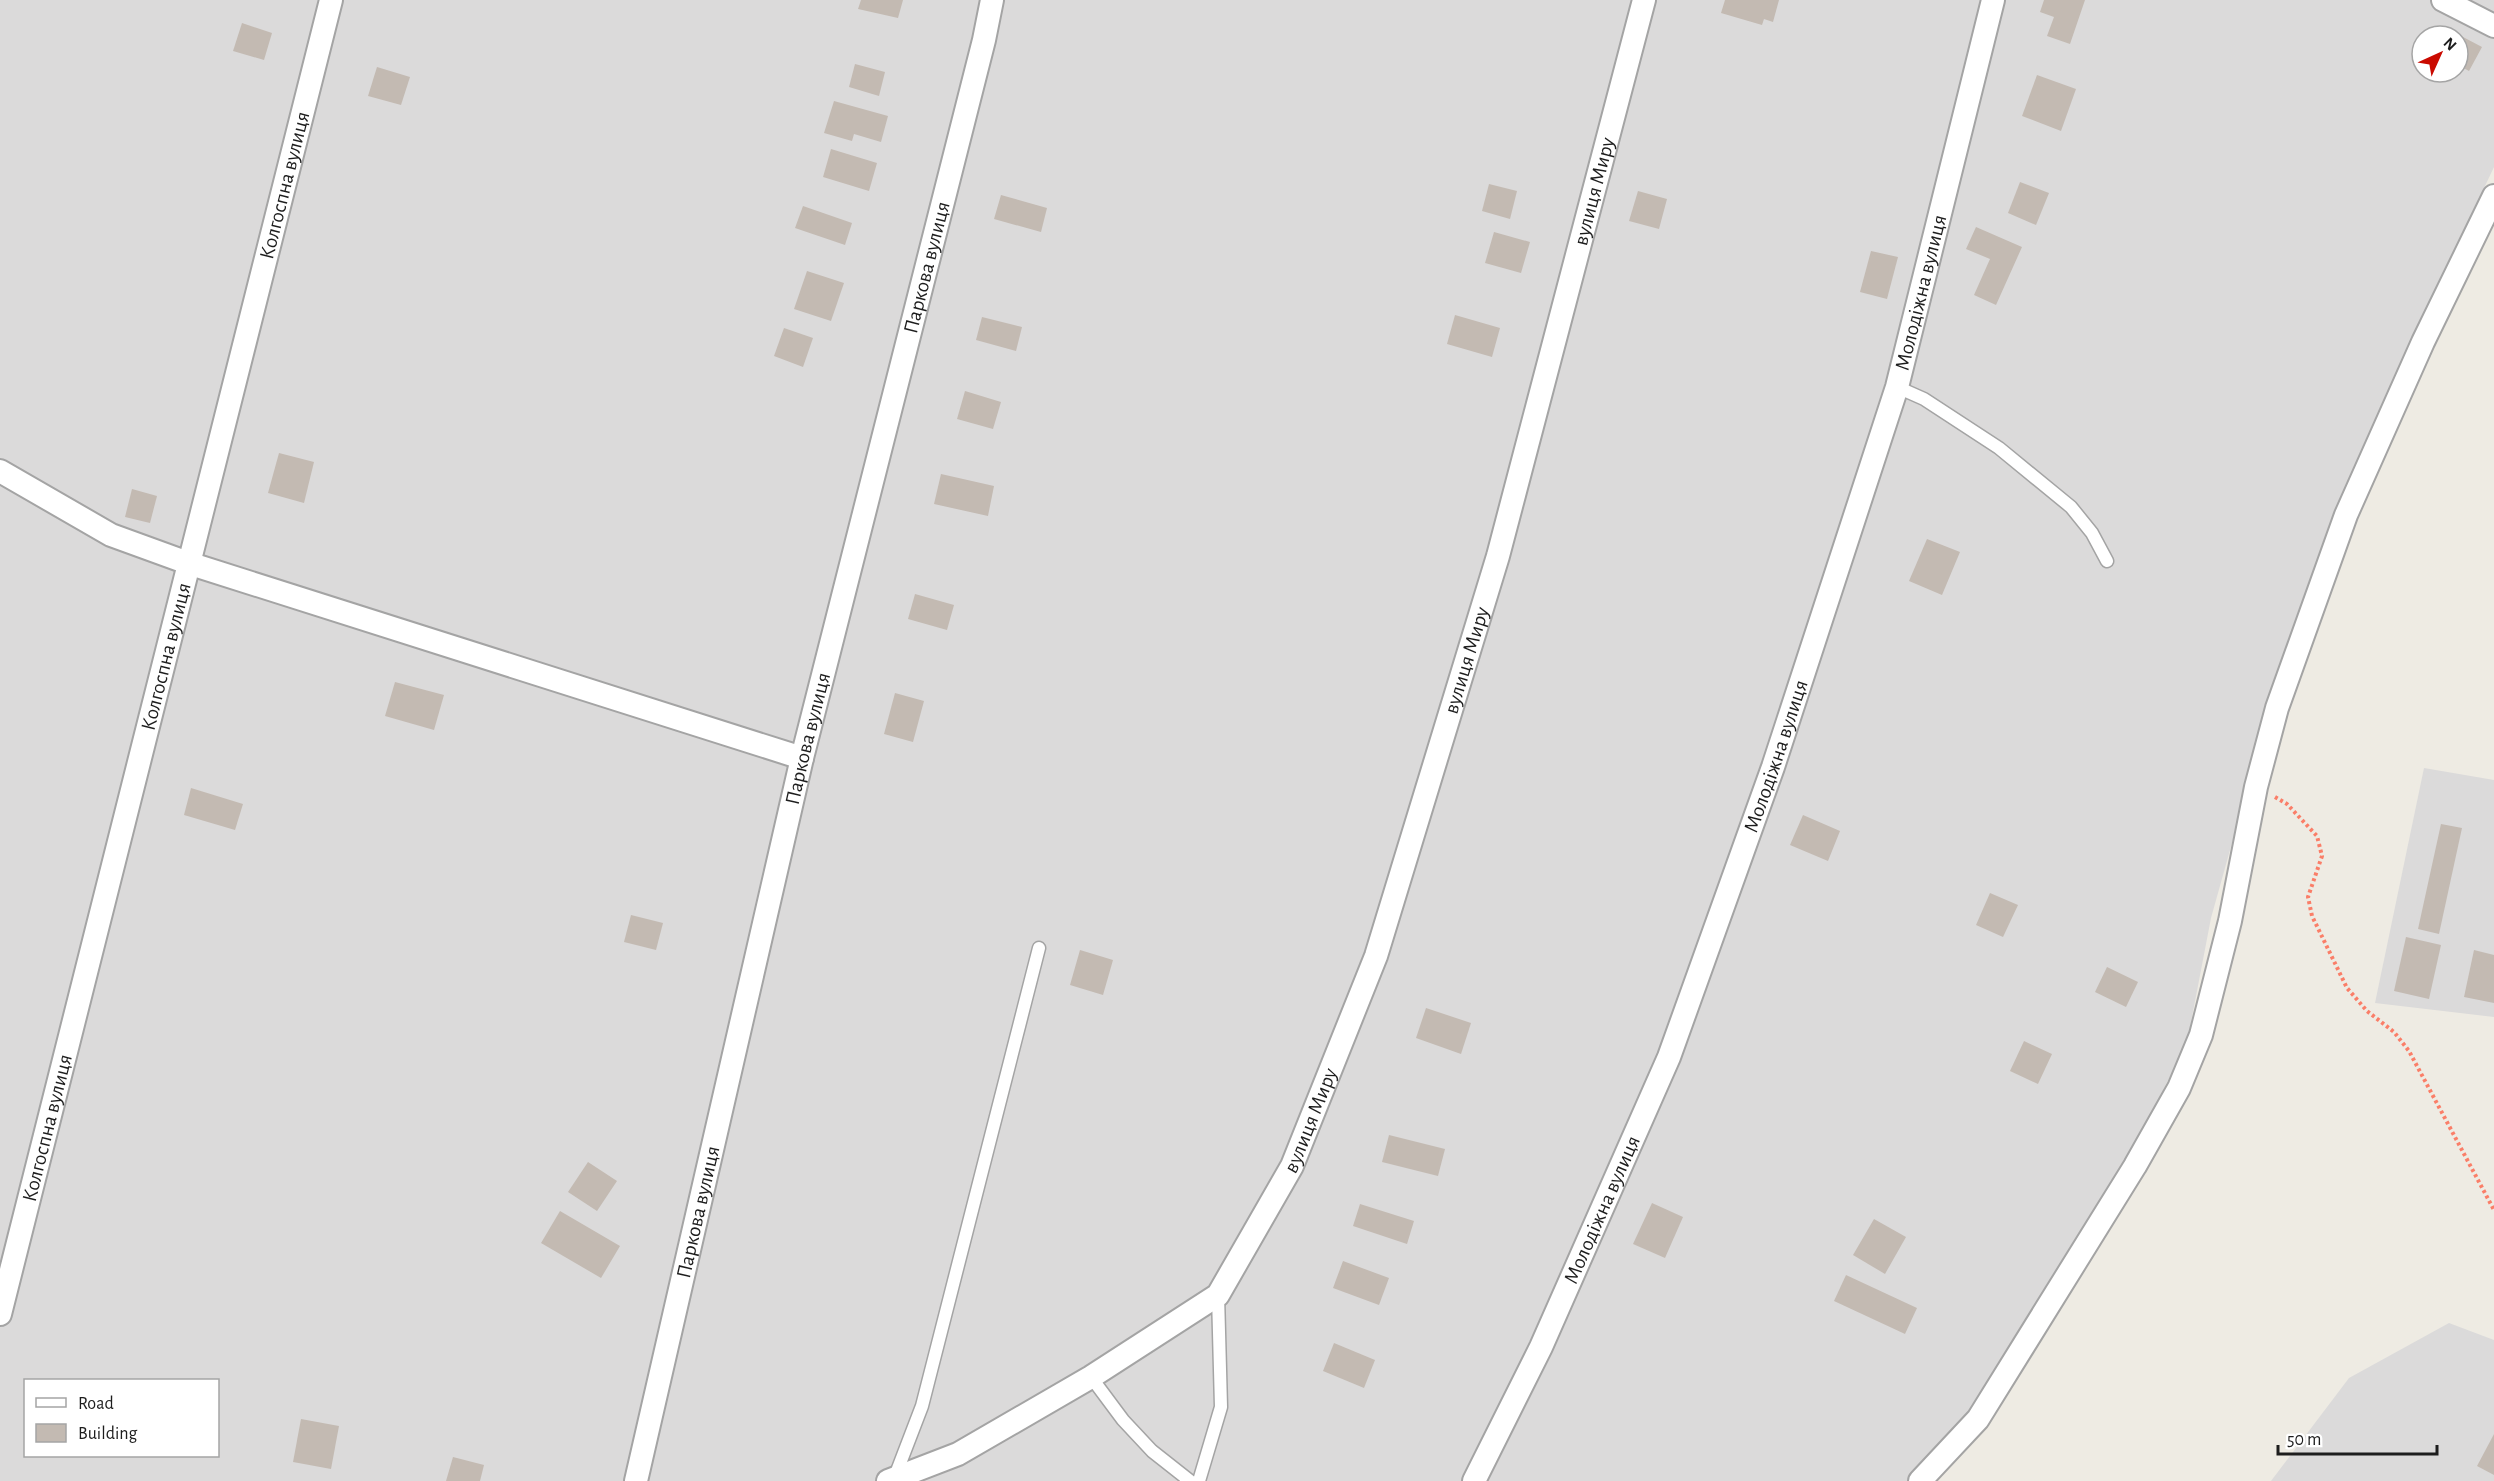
<svg xmlns="http://www.w3.org/2000/svg" width="2494" height="1481" viewBox="0 0 2494 1481" font-family="'Alegreya Sans',sans-serif">
  <rect width="100%" height="100%" fill="#eeebe3"/>
  <!-- residential -->
  <g fill="#dbdada" fill-rule="evenodd">
    <path d="M0,0H2494V167L2417,330L2270,707L2211,918L2187,1043L2134,1147L1978,1411L1918,1481H0ZM2422,36H2458V72H2422ZM26,1380H218V1456H26Z"/>
    <path d="M2424,768L2494,780V1017L2375,1003Z"/>
    <path d="M2449,1323L2494,1340V1481H2271L2349,1378Z"/>
  </g>
  <!-- building -->
  <g fill="#c3bab2">
    <path d="M861,0H903L898,18L858,9Z"/>
    <path d="M1725,0H1779L1773,22L1764,19L1762,25L1721,13Z"/>
    <path d="M2044,0H2085L2070,44L2047,36L2054,17L2040,12Z"/>
    <path d="M242,23L272,33L264,60L233,51Z"/>
    <path d="M2444,27L2482,47L2469,71L2458,65V36H2439Z"/>
    <path d="M855,64L885,72L879,96L849,87Z"/>
    <path d="M377,67L410,77L401,105L368,96Z"/>
    <path d="M2037,75L2076,89L2061,131L2022,116Z"/>
    <path d="M834,101L888,116L881,142L854,134L852,141L824,133Z"/>
    <path d="M831,149L877,163L869,191L823,177Z"/>
    <path d="M2020,182L2049,193L2036,225L2008,213Z"/>
    <path d="M1489,184L1517,191L1510,219L1482,211Z"/>
    <path d="M1638,191L1667,199L1659,229L1629,221Z"/>
    <path d="M1001,195L1047,208L1041,232L994,219Z"/>
    <path d="M803,206L852,223L845,245L795,228Z"/>
    <path d="M1976,227L2022,247L1996,305L1974,295L1990,259L1966,249Z"/>
    <path d="M1494,232L1530,242L1521,273L1485,263Z"/>
    <path d="M1871,251L1898,257L1887,299L1860,292Z"/>
    <path d="M807,271L844,283L831,321L794,309Z"/>
    <path d="M1455,315L1500,328L1492,357L1447,344Z"/>
    <path d="M982,317L1022,327L1016,351L976,340Z"/>
    <path d="M784,328L813,338L803,367L774,356Z"/>
    <path d="M965,391L1001,402L993,429L957,419Z"/>
    <path d="M279,453L314,462L304,503L268,493Z"/>
    <path d="M941,474L994,486L988,516L934,504Z"/>
    <path d="M132,489L157,496L150,523L125,517Z"/>
    <path d="M1927,539L1960,552L1942,595L1909,581Z"/>
    <path d="M915,594L954,605L947,630L908,619Z"/>
    <path d="M395,682L444,695L434,730L385,716Z"/>
    <path d="M895,693L924,701L913,742L884,734Z"/>
    <path d="M191,788L243,804L235,830L184,815Z"/>
    <path d="M1803,815L1840,831L1828,861L1790,845Z"/>
    <path d="M2441,824L2462,828L2439,934L2418,929Z"/>
    <path d="M1990,893L2018,905L2003,937L1976,925Z"/>
    <path d="M631,915L663,923L656,950L624,942Z"/>
    <path d="M2406,937L2441,945L2429,999L2394,991Z"/>
    <path d="M1080,950L1113,960L1103,995L1070,985Z"/>
    <path d="M2474,950L2494,955V1003L2464,997Z"/>
    <path d="M2107,967L2138,982L2126,1007L2095,992Z"/>
    <path d="M1426,1008L1471,1023L1461,1054L1416,1038Z"/>
    <path d="M2024,1041L2052,1054L2038,1084L2010,1071Z"/>
    <path d="M1389,1135L1445,1149L1438,1176L1382,1162Z"/>
    <path d="M588,1162L617,1181L597,1211L568,1192Z"/>
    <path d="M1652,1203L1683,1217L1665,1258L1633,1244Z"/>
    <path d="M1360,1204L1414,1221L1407,1244L1353,1226Z"/>
    <path d="M560,1211L620,1246L601,1278L541,1243Z"/>
    <path d="M1874,1219L1906,1237L1885,1274L1853,1255Z"/>
    <path d="M1343,1261L1389,1278L1379,1305L1333,1288Z"/>
    <path d="M1846,1275L1917,1308L1905,1334L1834,1301Z"/>
    <path d="M1334,1343L1375,1360L1364,1388L1323,1371Z"/>
    <path d="M301,1419L339,1426L331,1469L293,1462Z"/>
    <path d="M2494,1434V1475L2477,1466Z"/>
    <path d="M453,1457L484,1465L480,1481H446Z"/>
  </g>
  <g fill="none" stroke-linecap="round" stroke-linejoin="round">
    <defs>
      <g id="service">
        <path d="M1897,387L1924,399L1999,448L2071,507L2092,533L2107,561"/>
        <path d="M1091,1377L1123,1420L1152,1451L1190,1481"/>
        <path d="M894,1479L922,1406L1039,948"/>
        <path d="M1199,1481L1221,1407L1218,1295"/>
      </g>
      <g id="minor">
        <path d="M2443,0L2494,26"/>
        <path d="M0,471L111,535L188,563L802,758"/>
        <path id="s1" d="M0,1314L331,0"/>
        <path id="s2" d="M636,1481L802,758L984,40L992,0"/>
        <path id="s3" d="M888,1481L958,1454L1091,1377L1218,1295L1292,1166L1376,956L1498,556L1644,0"/>
        <path id="s4" d="M1474,1481L1541,1347L1669,1057L1773,767L1897,387L1993,0"/>
        <path d="M1920,1481L1978,1419L2135,1166L2179,1088L2201,1035L2230,921L2256,787L2277,708L2346,515L2423,342L2494,196"/>
      </g>
    </defs>
    <!-- service casing -->
    <use href="#service" stroke="#a4a4a4" stroke-width="15"/>
    <!-- minor casing -->
    <use href="#minor" stroke="#a4a4a4" stroke-width="26"/>
    <!-- path -->
    <path stroke="#fa7e68" stroke-width="4" stroke-dasharray="3 3" stroke-linecap="butt" d="M2275,797L2287,804L2317,836L2322,856L2308,897L2312,916L2347,988L2367,1011L2394,1032L2409,1051L2494,1210"/>
    <!-- service -->
    <use href="#service" stroke="#fff" stroke-width="12"/>
    <!-- minor -->
    <use href="#minor" stroke="#fff" stroke-width="22"/>
  </g>
  <g text-anchor="middle" dominant-baseline="central" stroke-width="4.5" stroke-linejoin="round" paint-order="stroke">
    <!-- street labels -->
    <g font-size="21" fill="#1d1d1d" stroke="#fff">
      <text stroke="none"><textPath href="#s1" startOffset="1164">Колгоспна вулиця</textPath></text>
      <text stroke="none"><textPath href="#s3" startOffset="1550">вулиця Миру</textPath></text>
      <text stroke="none"><textPath href="#s2" startOffset="1248">Паркова вулиця</textPath></text>
      <text stroke="none"><textPath href="#s4" startOffset="1272">Молодіжна вулиця</textPath></text>
      <text stroke="none"><textPath href="#s1" startOffset="678">Колгоспна вулиця</textPath></text>
      <text stroke="none"><textPath href="#s3" startOffset="1064">вулиця Миру</textPath></text>
      <text stroke="none"><textPath href="#s2" startOffset="762">Паркова вулиця</textPath></text>
      <text stroke="none"><textPath href="#s4" startOffset="786">Молодіжна вулиця</textPath></text>
      <text stroke="none"><textPath href="#s3" startOffset="578">вулиця Миру</textPath></text>
      <text stroke="none"><textPath href="#s1" startOffset="192">Колгоспна вулиця</textPath></text>
      <text stroke="none"><textPath href="#s4" startOffset="300">Молодіжна вулиця</textPath></text>
      <text stroke="none"><textPath href="#s2" startOffset="276">Паркова вулиця</textPath></text>
    </g>
  </g>
  <!-- legend -->
  <rect x="24" y="1379" width="195" height="78" fill="#ffffff" stroke="#a5a5a5" stroke-width="1.5"/>
  <rect x="36" y="1398" width="30" height="9" fill="#ffffff" stroke="#a5a5a5" stroke-width="1.5"/>
  <text x="78" y="1409" font-size="18" fill="#1d1d1d">Road</text>
  <rect x="36" y="1424" width="30" height="18" fill="#c3bab2" stroke="#a5a5a5" stroke-width="1.5"/>
  <text x="78" y="1439" font-size="18" fill="#1d1d1d">Building</text>
  <!-- north arrow -->
  <g transform="translate(2440 54) rotate(45)"><circle r="28" fill="#ffffff" stroke="#a5a5a5" stroke-width="1.5"/>
  <path d="M0-4.5L10 22L0 15L-10 22Z" fill="#ca0a00"/>
  <text y="-9" font-size="16" font-weight="bold" text-anchor="middle" fill="#1d1d1d">N</text>
  </g>
  <!-- scale -->
  <path d="M2278 1445v9h159v-9" fill="none" stroke="#1d1d1d" stroke-width="3"/>
  <text x="2287" y="1445" font-size="18" fill="#1d1d1d" stroke="#ffffff" stroke-width="4.5" paint-order="stroke">50 m</text>
</svg>
